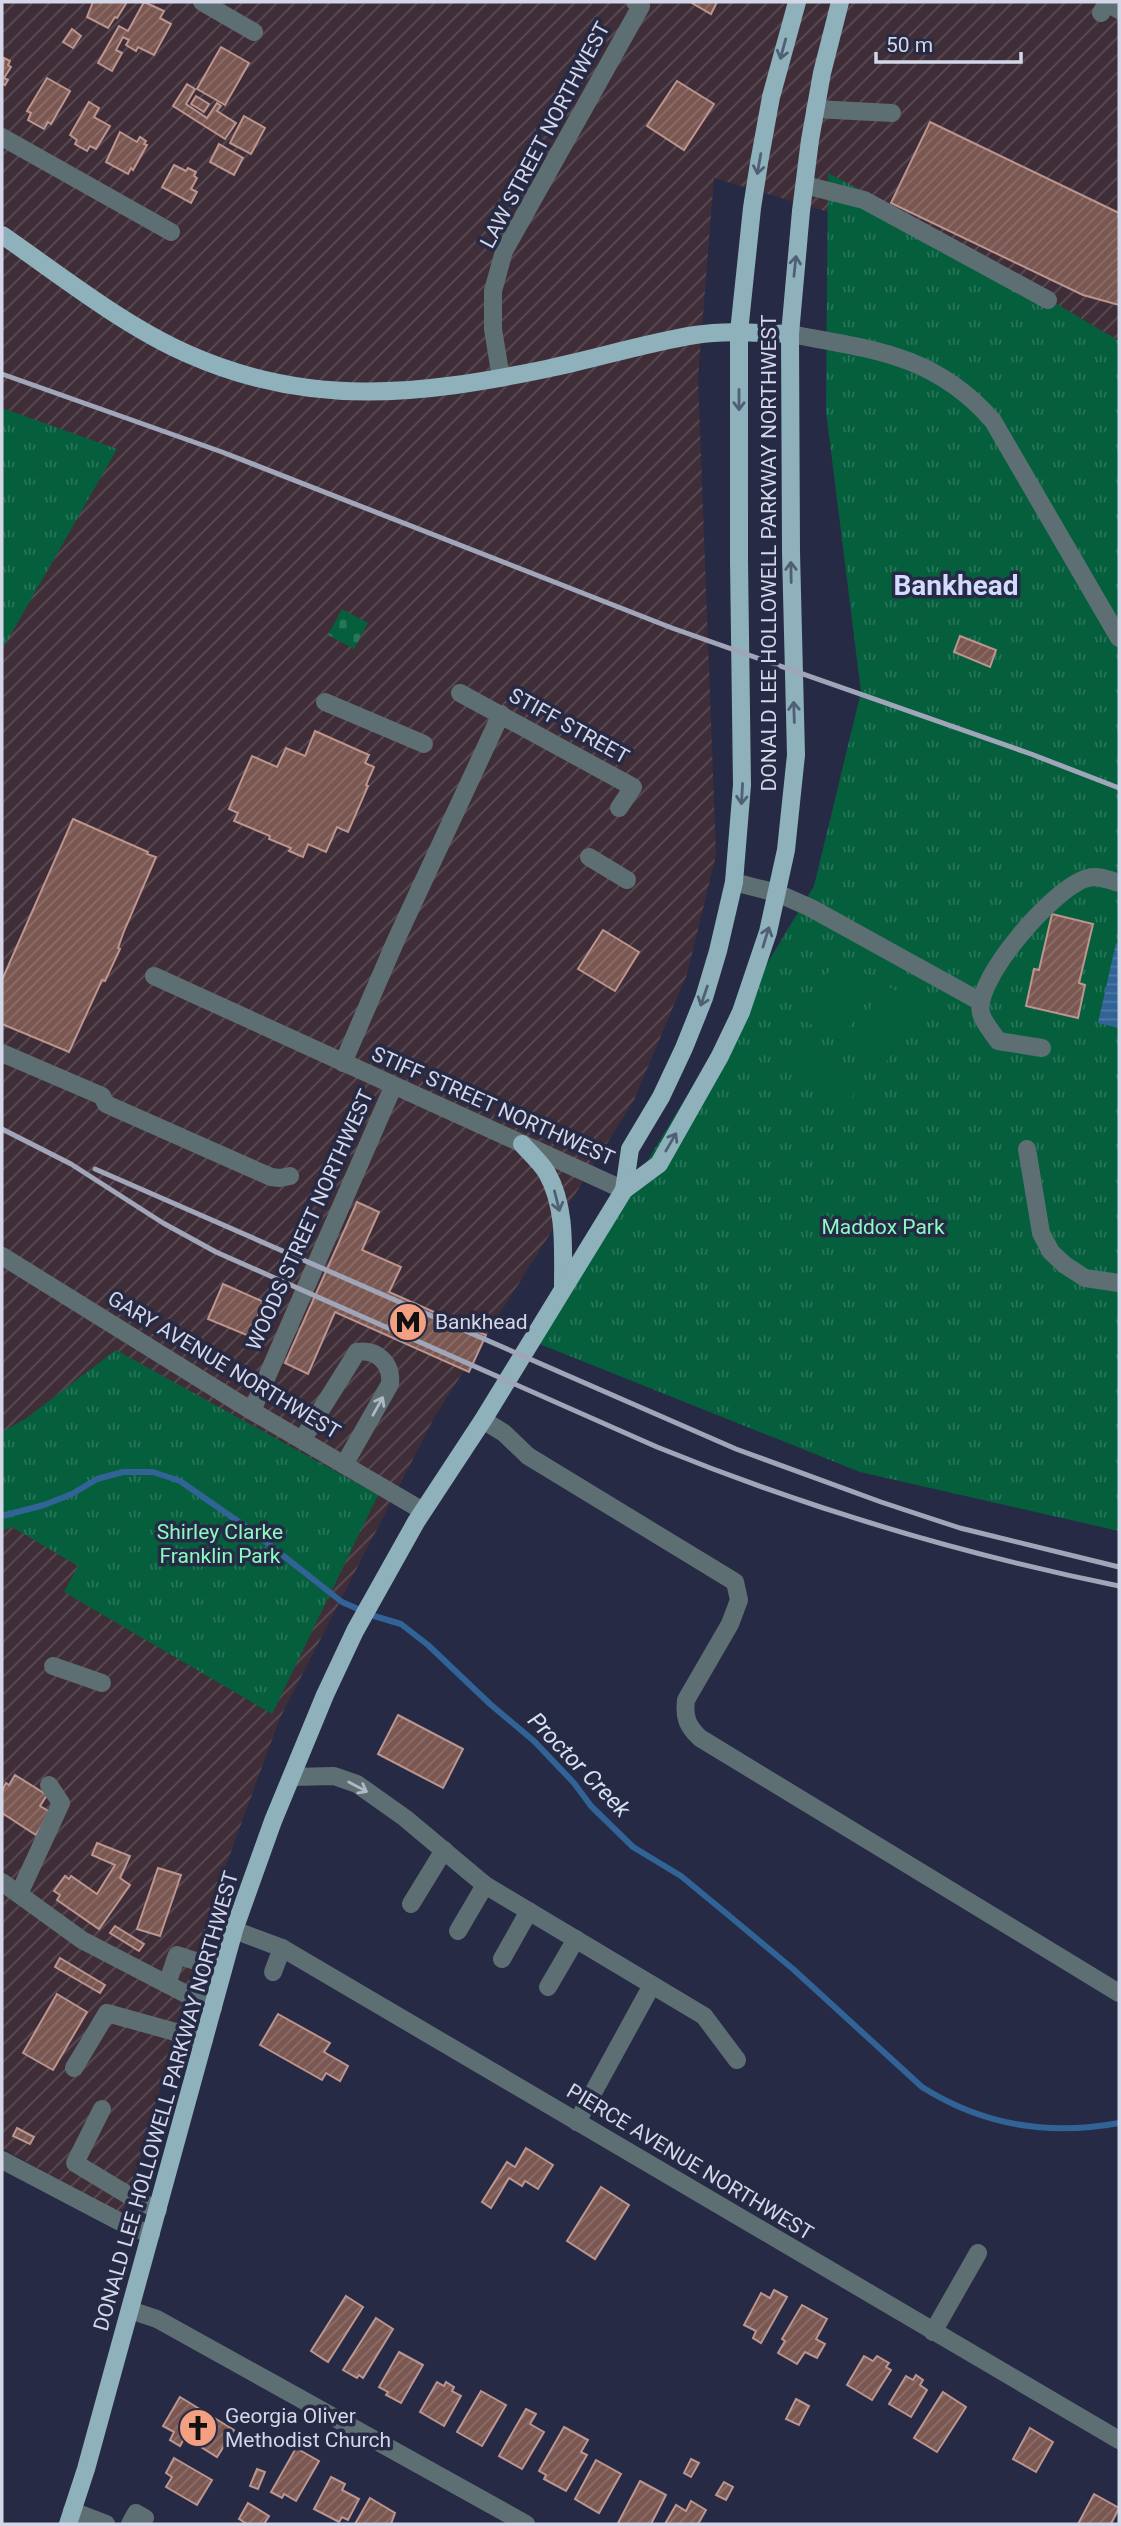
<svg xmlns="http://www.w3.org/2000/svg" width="1121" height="2526" viewBox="0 0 1121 2526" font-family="Roboto,sans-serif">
  <defs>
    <pattern id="industrial-furrows" width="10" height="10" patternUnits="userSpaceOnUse" patternTransform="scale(1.75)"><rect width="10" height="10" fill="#3f2e38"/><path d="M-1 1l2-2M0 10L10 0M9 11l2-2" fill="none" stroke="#5a4c55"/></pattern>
    <pattern id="grass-tufts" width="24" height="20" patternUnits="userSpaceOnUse" patternTransform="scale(1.75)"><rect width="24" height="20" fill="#055f3d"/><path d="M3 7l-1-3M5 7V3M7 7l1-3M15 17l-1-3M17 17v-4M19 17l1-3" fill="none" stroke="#297559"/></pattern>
    <pattern id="cemetery-stones" width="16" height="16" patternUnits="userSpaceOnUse" patternTransform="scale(1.75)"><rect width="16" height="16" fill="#055f3d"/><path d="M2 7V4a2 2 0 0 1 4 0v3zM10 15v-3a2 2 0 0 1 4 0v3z" fill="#297559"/></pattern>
    <pattern id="water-rules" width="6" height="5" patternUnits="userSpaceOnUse" patternTransform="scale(1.75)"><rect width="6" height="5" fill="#316396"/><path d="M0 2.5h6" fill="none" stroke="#4e79a5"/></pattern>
    <pattern id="building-hatch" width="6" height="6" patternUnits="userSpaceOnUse" patternTransform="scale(1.75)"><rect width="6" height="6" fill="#7a5751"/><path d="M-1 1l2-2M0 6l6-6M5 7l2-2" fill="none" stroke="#8c6e6a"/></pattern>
  </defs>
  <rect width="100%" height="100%" fill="#262a44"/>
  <!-- industrial -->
  <path fill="url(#industrial-furrows)" d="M2,2H1119V408L898,233L714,178L698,377L716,855L687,974L633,1102L434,1418L280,1718L218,1887L124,2216L2,2148Z"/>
  <!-- grass -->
  <g fill="url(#grass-tufts)">
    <path d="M828,173L897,209L1119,341V1531L860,1472L537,1343L814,886L861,692L826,411Z"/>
    <path d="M2,408L117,449L2,650Z"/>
    <path d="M116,1350L378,1495L272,1714L64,1592L78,1566L12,1527L2,1531V1432L25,1419Z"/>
  </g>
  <!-- cemetery -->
  <path fill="url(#cemetery-stones)" d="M342,609L368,623L354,649L328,635Z"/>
  <!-- pitch -->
  <g fill="#055f3d">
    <path d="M837,957L876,980L841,1041L802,1019Z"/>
    <path d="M884,984L920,1005L884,1066L849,1045Z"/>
    <path d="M805,1040L865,1074L849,1103L789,1070Z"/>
  </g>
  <!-- water -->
  <path fill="url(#water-rules)" d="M1116,943L1119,944V1028L1098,1023Z"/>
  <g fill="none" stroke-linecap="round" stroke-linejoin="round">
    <!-- stream -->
    <path stroke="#316396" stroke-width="6" d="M2,1516L44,1505L72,1494L97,1479L123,1472H153L180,1481L252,1531L342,1602L374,1616L401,1624L428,1645L490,1704L534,1741L574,1783L591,1806L633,1847L681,1876L727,1914L793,1969L922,2087C982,2125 1049,2136 1119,2123"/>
  </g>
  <!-- building -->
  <g fill="url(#building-hatch)" stroke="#bc958f" stroke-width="2">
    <path d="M93,2H127L117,18L115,17L108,28L87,17Z"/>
    <path d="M144,2L164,11L160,18L171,24L154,55L138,47L136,51L126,45L129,40L123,37L116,50L122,53L112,71L98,63L119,26L128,31Z"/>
    <path d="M693,2H717L711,14L692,3Z"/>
    <path d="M72,29L81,36L73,48L63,42Z"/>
    <path d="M221,47L249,63L225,105L197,89Z"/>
    <path d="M4,58L10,61L8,65L11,67L4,78L8,80L5,85L2,83Z"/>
    <path d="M47,78L70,91L51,124L48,122L44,129L28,120L31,113L27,111Z"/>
    <path d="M677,81L714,104L684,150L647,126Z"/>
    <path d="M187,84L195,89L186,104L207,118L217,103L221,106L217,111L236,123L225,139L173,106Z"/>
    <path d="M196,96L209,104L204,112L191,104Z"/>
    <path d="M89,102L99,108L94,117L110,126L96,149L90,146L87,151L75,144L77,140L70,135Z"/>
    <path d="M244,116L265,128L251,154L230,143Z"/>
    <path d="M930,122L1119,213V305L1083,295L891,203Z"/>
    <path d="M120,132L137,142L140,137L146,141L144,144L147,145L133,170L131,168L128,174L106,162Z"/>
    <path d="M219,144L243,158L234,175L210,162Z"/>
    <path d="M174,165L186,171L188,168L196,172L194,176L197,178L191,189L197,192L191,203L162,187Z"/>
    <path d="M960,636L996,650L990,667L954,652Z"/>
    <path d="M315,731L369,755L365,763L374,767L366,785L368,786L348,832L337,827L326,852L308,844L303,857L289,851L291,848L269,839L270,836L234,821L238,813L229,809L252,756L277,767L286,748L305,756Z"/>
    <path d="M73,819L148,852L147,854L156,857L124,931L118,948L120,949L105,981L102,980L69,1052L2,1024V980Z"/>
    <path d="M1052,914L1093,924L1079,983L1085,985L1078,1018L1026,1006L1034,969L1039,970Z"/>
    <path d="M603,930L639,952L615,991L578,969Z"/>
    <path d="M357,1202L379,1212L362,1250L401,1267L389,1292L486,1335L469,1372L335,1312L308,1374L285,1363Z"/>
    <path d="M223,1284L264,1302L249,1336L208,1319Z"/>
    <path d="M398,1715L463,1749L443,1788L378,1754Z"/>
    <path d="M15,1775L47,1795L40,1806L50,1812L36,1835L2,1813V1791L6,1783L9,1785Z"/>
    <path d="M97,1843L130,1856L120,1878L130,1885L99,1929L57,1900L60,1895L54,1891L65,1876L69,1879L71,1876L97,1894L115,1865L92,1855Z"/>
    <path d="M158,1868L181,1875L160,1936L137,1929Z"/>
    <path d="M115,1926L144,1944L139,1951L110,1933Z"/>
    <path d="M60,1958L105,1985L100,1993L55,1967Z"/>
    <path d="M57,1994L87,2012L53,2070L23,2053Z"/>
    <path d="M278,2014L330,2043L324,2052L348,2066L340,2081L326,2073L322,2080L260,2045Z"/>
    <path d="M17,2128L34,2137L30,2144L13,2136Z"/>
    <path d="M526,2148L553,2165L538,2189L525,2181L522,2186L509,2178L491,2208L482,2202L507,2162L515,2167Z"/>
    <path d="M601,2187L629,2205L595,2259L567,2241Z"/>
    <path d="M774,2290L787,2297L761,2343L753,2338L756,2331L744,2325L761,2293L770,2298Z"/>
    <path d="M346,2296L363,2307L328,2362L311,2351Z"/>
    <path d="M802,2305L827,2319L816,2339L825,2344L817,2358L805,2352L797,2364L778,2353L785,2341L782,2339Z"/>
    <path d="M376,2318L393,2329L363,2378L359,2375L357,2378L343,2370Z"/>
    <path d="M399,2352L423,2365L401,2403L386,2395L388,2392L379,2387Z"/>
    <path d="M864,2356L873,2361L877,2356L889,2363L886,2367L891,2370L872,2400L847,2385Z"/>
    <path d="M916,2375L923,2380L920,2385L927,2390L911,2417L889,2404L906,2376L913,2380Z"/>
    <path d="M437,2382L444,2386L446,2382L454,2387L452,2391L461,2396L444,2426L420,2412Z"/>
    <path d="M481,2391L506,2405L482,2446L457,2432Z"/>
    <path d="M943,2392L966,2407L937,2452L914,2438Z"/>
    <path d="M180,2397L234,2430L217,2457L185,2437L180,2446L170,2440L174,2432L163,2426Z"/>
    <path d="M796,2399L809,2406L799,2425L786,2419Z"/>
    <path d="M526,2409L536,2414L530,2424L544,2432L522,2469L499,2456Z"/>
    <path d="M564,2427L588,2440L581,2452L587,2455L566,2491L544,2479L546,2475L539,2471Z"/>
    <path d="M1030,2428L1053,2442L1036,2472L1013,2459Z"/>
    <path d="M296,2448L319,2461L296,2501L284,2494L282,2498L271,2492Z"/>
    <path d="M174,2458L212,2480L197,2505L166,2487L172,2477L166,2473Z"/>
    <path d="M691,2459L699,2463L691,2477L684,2473Z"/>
    <path d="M596,2460L621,2474L599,2513L575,2499Z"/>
    <path d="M257,2469L265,2472L258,2489L250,2486Z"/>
    <path d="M331,2477L345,2484L342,2490L359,2499L348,2520L342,2517L339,2522L314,2509Z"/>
    <path d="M640,2481L666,2495L651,2524H620L618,2523Z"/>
    <path d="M724,2482L733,2487L726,2500L716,2495Z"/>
    <path d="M1094,2494L1119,2508L1111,2524H1078Z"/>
    <path d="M370,2498L395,2513L391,2524H355Z"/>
    <path d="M691,2501L706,2510L698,2524H665L676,2505L686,2511Z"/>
    <path d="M248,2503L269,2516L264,2524H247L239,2519Z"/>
  </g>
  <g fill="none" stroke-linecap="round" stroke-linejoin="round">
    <!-- minor -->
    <g stroke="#5e6f74" stroke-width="18">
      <path d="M202,2L254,32"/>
      <path d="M1101,13L1107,3L1119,10"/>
      <path d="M815,109L892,113"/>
      <path d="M2,137L171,232"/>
      <path d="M805,185L864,200L1048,300"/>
      <path d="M790,334C871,349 935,354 993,421L1119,638"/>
      <path d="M501,378L493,329V291L504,251L641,6L635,2"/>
      <path d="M460,693L633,787L619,808"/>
      <path d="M325,702L424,744"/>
      <path d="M589,857L627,880"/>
      <path d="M734,882L777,893L811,908L981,1002"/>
      <path d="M154,976L624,1190"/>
      <path d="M1042,1048L998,1041C993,1033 983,1022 981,1013C973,980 1056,885 1088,878C1097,875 1110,880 1119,883"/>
      <path d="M2,1053L102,1096L106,1104L271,1177L280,1178L290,1176"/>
      <path d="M343,1063L396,940L501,714"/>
      <path d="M1027,1149L1041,1233L1051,1252L1065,1265L1085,1278L1119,1283"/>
      <path d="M2,1256L252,1411L423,1511"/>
      <path d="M252,1411L393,1087"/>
      <path d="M483,1420L504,1433L528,1456L735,1582L739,1600L730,1624L686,1700C684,1717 687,1726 700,1738L1119,1993"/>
      <path d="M302,1440L357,1352C378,1349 392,1364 390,1384L344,1465"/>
      <path d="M53,1666L102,1683"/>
      <path d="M292,1777L334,1776L357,1784L405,1818L485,1885L704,2016L737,2060"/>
      <path d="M2,1882L82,1940L213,2008"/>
      <path d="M19,1894L61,1803L49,1785"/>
      <path d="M411,1904L444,1850"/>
      <path d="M234,1930L282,1948L1119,2440"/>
      <path d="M458,1931L485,1885"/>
      <path d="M502,1959L529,1911"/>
      <path d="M273,1972L282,1948"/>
      <path d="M167,1984L177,1955L223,1970"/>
      <path d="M548,1987L576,1939"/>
      <path d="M74,2068L107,2013L204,2040"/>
      <path d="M102,2109L75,2163L133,2198L158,2210"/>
      <path d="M577,2122L652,1985"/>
      <path d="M2,2160L128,2226L151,2234"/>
      <path d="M130,2310L157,2319L526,2524"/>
      <path d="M933,2332L978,2253"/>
      <path d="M72,2511L106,2524"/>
      <path d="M130,2524L136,2513L145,2518"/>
    </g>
    <!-- major -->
    <g stroke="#8eb1bb" stroke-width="18">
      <path d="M2,235C60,275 124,326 188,354C309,408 420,395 546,369C595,359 645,343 695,335C727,330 759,333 790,334"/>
      <path d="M522,1144C530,1153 541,1163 547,1173C566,1207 563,1248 563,1286"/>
      <path d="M624,1190L630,1149L661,1097L684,1048L704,998L718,951L734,882L742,785L739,561V332L752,208L759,163L771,97L797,2"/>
      <path d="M68,2524L86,2469L234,1930L273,1821L325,1695L355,1631L416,1522L483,1420L624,1190L659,1164L720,1056L741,1012L768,932L786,850L796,755L791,552L790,334L801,211L810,140L822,73L840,2"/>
    </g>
    <!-- rail -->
    <g stroke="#a1a5b8" stroke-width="5">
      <path d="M2,374L222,452L672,628L1031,754L1119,788"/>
      <path d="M2,1129L71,1164L163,1223L216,1252L657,1447C807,1508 961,1554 1119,1586"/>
      <path d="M95,1169L736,1449L881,1502L960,1528L1119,1567"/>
    </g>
  </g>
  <!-- one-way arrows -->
  <defs><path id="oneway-shaft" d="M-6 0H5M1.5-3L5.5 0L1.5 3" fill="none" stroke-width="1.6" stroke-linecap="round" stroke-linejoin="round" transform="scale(1.75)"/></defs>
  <g stroke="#506074">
    <use href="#oneway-shaft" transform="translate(783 49) rotate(105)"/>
    <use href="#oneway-shaft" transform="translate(759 164) rotate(100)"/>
    <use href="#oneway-shaft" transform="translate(795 266) rotate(-84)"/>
    <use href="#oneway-shaft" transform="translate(739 400) rotate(90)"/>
    <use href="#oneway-shaft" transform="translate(791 572) rotate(-91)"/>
    <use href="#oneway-shaft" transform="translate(794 712) rotate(-92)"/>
    <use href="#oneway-shaft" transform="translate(742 794) rotate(93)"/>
    <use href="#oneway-shaft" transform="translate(766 937) rotate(-73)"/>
    <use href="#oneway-shaft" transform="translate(704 996) rotate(109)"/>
    <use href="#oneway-shaft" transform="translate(671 1142) rotate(-60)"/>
    <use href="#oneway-shaft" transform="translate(557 1201) rotate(76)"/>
  </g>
  <g stroke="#b0b8c5">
    <use href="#oneway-shaft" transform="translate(378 1406) rotate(-61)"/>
    <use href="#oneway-shaft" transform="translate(358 1787) rotate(28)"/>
  </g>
  <!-- icons -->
  <defs>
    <symbol id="metro-disc" viewBox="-11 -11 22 22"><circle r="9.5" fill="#f39f82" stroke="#262a44"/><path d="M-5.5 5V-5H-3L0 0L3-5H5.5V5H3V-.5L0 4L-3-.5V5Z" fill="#111"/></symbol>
    <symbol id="church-disc" viewBox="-11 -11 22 22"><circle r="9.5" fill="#f39f82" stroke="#262a44"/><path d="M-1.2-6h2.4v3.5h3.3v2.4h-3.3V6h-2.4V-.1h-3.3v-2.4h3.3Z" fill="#111"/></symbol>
  </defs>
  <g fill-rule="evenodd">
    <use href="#metro-disc" x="386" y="1300" width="44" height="44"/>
    <use href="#church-disc" x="176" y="2406" width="44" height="44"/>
  </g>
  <g text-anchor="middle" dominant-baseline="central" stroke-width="7" stroke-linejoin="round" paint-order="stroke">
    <!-- street labels -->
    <g font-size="21" fill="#d3d7e8" stroke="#262a44">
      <text transform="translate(545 135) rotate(-62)">LAW STREET NORTHWEST</text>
      <text transform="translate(769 553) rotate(-90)">DONALD LEE HOLLOWELL PARKWAY NORTHWEST</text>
      <text transform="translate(569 726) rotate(29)">STIFF STREET</text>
      <text transform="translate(493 1106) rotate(24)">STIFF STREET NORTHWEST</text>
      <text transform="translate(310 1220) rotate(-66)">WOODS STREET NORTHWEST</text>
      <text transform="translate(224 1365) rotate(31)">GARY AVENUE NORTHWEST</text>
      <text transform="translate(166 2101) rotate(-74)">DONALD LEE HOLLOWELL PARKWAY NORTHWEST</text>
      <text transform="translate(690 2162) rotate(31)">PIERCE AVENUE NORTHWEST</text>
    </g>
    <!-- park labels -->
    <g font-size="21" fill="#8cf9c1" stroke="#262a44">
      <text x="883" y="1227">Maddox Park</text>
      <text x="220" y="1532">Shirley Clarke<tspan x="220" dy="24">Franklin Park</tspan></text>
    </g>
    <!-- poi labels -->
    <g font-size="21" fill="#d3d7e8" stroke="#262a44" text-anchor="start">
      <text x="435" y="1322">Bankhead</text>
      <text x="225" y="2416">Georgia Oliver<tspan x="225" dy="24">Methodist Church</tspan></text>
    </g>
    <!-- water labels -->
    <g font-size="23" font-style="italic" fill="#d4e2f1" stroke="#262a44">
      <text transform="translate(579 1765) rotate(46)">Proctor Creek</text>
    </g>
    <!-- district labels -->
    <g font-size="28" font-weight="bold" fill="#d3dbfe" stroke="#262a44">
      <text x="956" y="585">Bankhead</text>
    </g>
  </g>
  <!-- border -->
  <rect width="1121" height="2526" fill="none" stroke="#d3d7e8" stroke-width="7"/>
  <!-- scale -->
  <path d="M876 52v10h145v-10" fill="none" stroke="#d3d7e8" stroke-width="3.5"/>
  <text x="886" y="52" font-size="21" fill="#d3d7e8" stroke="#262a44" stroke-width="5" paint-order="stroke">50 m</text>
</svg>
